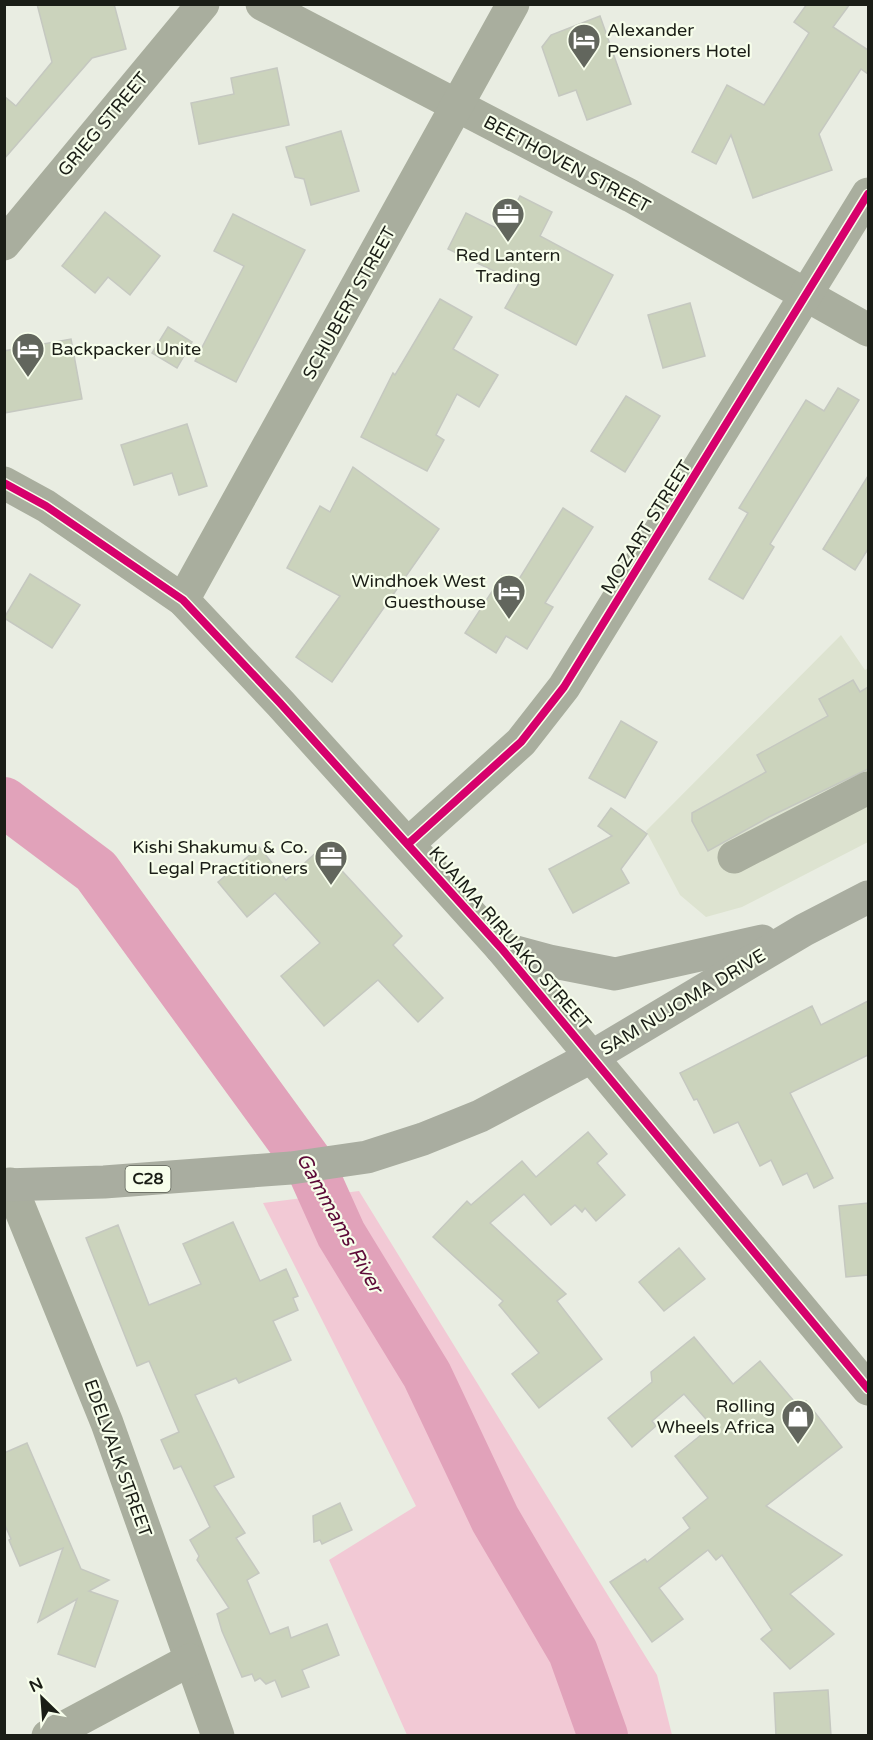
<svg xmlns="http://www.w3.org/2000/svg" width="873" height="1740" viewBox="0 0 873 1740" font-family="'Varela Round',sans-serif">
  <rect width="100%" height="100%" fill="#e9ede2"/>
  <!-- built -->
  <path fill="#dde3d0" d="M841,635L865,670L868,668V842L742,907L706,917L680,895L646,831Z"/>
  <!-- green -->
  <path fill="#f2c9d5" d="M359,1191L657,1675L672,1735H407L329,1560L416,1506L263,1203Z"/>
  <g fill="none" stroke-linecap="round" stroke-linejoin="round">
    <!-- river -->
    <path stroke="#e1a2ba" stroke-width="50" d="M4,802L96,871L310,1165L341,1234L427,1375L495,1519L573,1652L603,1736"/>
  </g>
  <!-- building -->
  <g fill="#cbd3bc" stroke="#c5c8c0" stroke-width="1.5">
    <path d="M37,4H114L126,49L92,58L4,159V96L16,106L52,62Z"/>
    <path d="M807,4H850L833,27L868,50V74L861,69L819,134L832,170L753,198L731,135L716,164L692,152L727,85L764,105L809,33L794,22Z"/>
    <path d="M600,16L631,104L587,120L576,90L559,96L542,47L551,35Z"/>
    <path d="M277,68L289,125L199,144L191,103L234,94L231,78Z"/>
    <path d="M341,131L359,191L311,205L304,179L295,177L286,147Z"/>
    <path d="M520,196L552,212L540,236L613,275L576,345L505,308L519,283L448,249L466,213L502,231Z"/>
    <path d="M105,212L160,256L130,295L108,277L95,293L62,266Z"/>
    <path d="M233,214L305,250L236,382L195,361L244,266L214,251Z"/>
    <path d="M440,299L472,317L453,349L498,375L479,407L457,394L436,435L444,440L427,471L361,437L393,373L395,375Z"/>
    <path d="M690,303L705,356L663,368L648,315Z"/>
    <path d="M168,327L192,342L177,368L152,353Z"/>
    <path d="M71,339L82,399L4,413V351Z"/>
    <path d="M838,388L859,400L770,544L774,547L743,599L709,579L748,513L739,508L806,400L824,411Z"/>
    <path d="M626,396L660,416L625,472L591,451Z"/>
    <path d="M187,424L207,486L179,495L172,473L134,485L121,445Z"/>
    <path d="M353,467L439,529L332,682L296,657L340,596L287,568L320,506L330,512Z"/>
    <path d="M868,476V549L855,570L823,549Z"/>
    <path d="M563,508L593,527L545,603L553,607L527,649L506,636L496,653L465,633L502,576L516,584Z"/>
    <path d="M30,574L80,605L52,648L4,618Z"/>
    <path d="M853,680L860,692L868,687V769L769,817L708,851L692,821V813L766,772L757,755L828,716L819,699Z"/>
    <path d="M621,721L657,742L625,798L589,778Z"/>
    <path d="M611,808L647,834L621,869L629,883L573,913L549,869L612,836L598,826Z"/>
    <path d="M259,847L286,880L321,848L402,936L393,945L443,998L418,1022L378,980L324,1026L281,976L320,943L275,893L247,917L218,882Z"/>
    <path d="M868,1001V1055L790,1093L833,1178L814,1188L807,1173L783,1185L771,1160L760,1166L738,1122L714,1133L697,1099L694,1100L680,1073L812,1006L821,1025Z"/>
    <path d="M588,1132L607,1154L597,1163L625,1195L596,1221L585,1208L582,1212L575,1205L551,1225L524,1194L490,1223L566,1294L557,1301L602,1359L539,1408L512,1374L539,1353L499,1305L503,1301L433,1237L467,1201L471,1205L522,1161L536,1177Z"/>
    <path d="M868,1203V1275L846,1277L839,1206Z"/>
    <path d="M233,1222L260,1281L286,1269L298,1296L293,1298L298,1310L273,1321L291,1360L239,1383L236,1378L195,1395L234,1477L214,1486L245,1533L236,1538L259,1573L247,1580L270,1634L288,1627L291,1638L327,1624L339,1655L302,1670L309,1687L282,1697L275,1680L266,1684L260,1678L255,1681L252,1674L242,1677L222,1631L217,1614L229,1608L197,1560L199,1556L190,1540L210,1527L181,1466L174,1469L161,1440L179,1432L149,1361L137,1366L86,1238L118,1225L149,1305L201,1284L183,1244Z"/>
    <path d="M679,1248L705,1279L664,1311L639,1282Z"/>
    <path d="M694,1337L733,1384L760,1361L799,1407L806,1401L842,1447L766,1506L842,1555L790,1594L834,1634L790,1669L761,1639L772,1630L722,1555L716,1560L708,1550L659,1588L683,1619L652,1642L610,1582L645,1559L647,1562L690,1528L683,1518L708,1498L675,1456L712,1426L684,1394L652,1421L656,1426L632,1447L608,1418L652,1382L651,1372Z"/>
    <path d="M27,1443L81,1569L109,1580L89,1591L118,1601L95,1667L58,1654L77,1599L38,1622L63,1548L20,1566L9,1540L11,1539L4,1523V1453Z"/>
    <path d="M340,1503L352,1530L322,1544L320,1540L314,1542L313,1516Z"/>
    <path d="M828,1690L831,1736H776L774,1693Z"/>
  </g>
  <g fill="none" stroke-linecap="round" stroke-linejoin="round">
    <!-- minor -->
    <g stroke="#a9ae9e" stroke-width="33">
      <path d="M262,4L631,196L868,330"/>
      <path d="M4,244L203,4"/>
      <path d="M4,483L46,506L183,600L280,703L501,948L868,1389"/>
      <path d="M183,600L513,4"/>
      <path d="M408,844L521,742L564,687L868,194"/>
      <path d="M734,857L868,788"/>
      <path d="M10,1184L107,1423L218,1736"/>
      <path d="M48,1736L190,1660"/>
    </g>
    <!-- highway -->
    <g stroke="#a9ada0" stroke-width="33">
      <path d="M501,948L549,961L615,974L762,941"/>
      <path d="M4,1185L104,1182L291,1168L367,1157L423,1139L480,1116L593,1056L804,930L868,897"/>
    </g>
    <defs>
      <g id="cycleway">
        <path d="M4,483L46,506L183,600L280,703L501,948L868,1389"/>
        <path d="M408,844L521,742L564,687L868,194"/>
      </g>
    </defs>
    <!-- cycleway casing -->
    <use href="#cycleway" stroke="#f7feeb" stroke-width="11"/>
    <!-- cycleway -->
    <use href="#cycleway" stroke="#d6006c" stroke-width="8"/>
  </g>
  <!-- icons -->
  <defs>
    <symbol id="hotel-pin" viewBox="-11 -11 22 30"><path d="M0 17L-7.5 6A9.5 9.5 0 1 1 7.5 6Z" fill="#62665d" stroke="#f7feeb"/><path d="M-6-4.5h1.5V1H6V5H4.5V3h-9V5H-6ZM-4 0a1.8 1.8 0 1 1 3.6 0ZM.5 0V-2.5h3Q6-2.5 6 0Z" fill="#fff"/></symbol>
    <symbol id="office-pin" viewBox="-11 -11 22 30"><path d="M0 17L-7.5 6A9.5 9.5 0 1 1 7.5 6Z" fill="#62665d" stroke="#f7feeb"/><path d="M-6-3h4V-5.5h4V-3h4V5H-6ZM-1-4.5V-3h2v-1.5ZM-6 0V1H6V0Z" fill="#fff"/></symbol>
    <symbol id="shop-pin" viewBox="-11 -11 22 30"><path d="M0 17L-7.5 6A9.5 9.5 0 1 1 7.5 6Z" fill="#62665d" stroke="#f7feeb"/><path d="M-5-2.5h2.3a2.7 3.5 0 0 1 5.4 0H5L5.5 6h-11ZM-1.5-2.5h3a1.5 2.3 0 0 0-3 0Z" fill="#fff"/></symbol>
  </defs>
  <g fill-rule="evenodd">
    <use href="#hotel-pin" x="565" y="21" width="38" height="52"/>
    <use href="#office-pin" x="489" y="195" width="38" height="52"/>
    <use href="#hotel-pin" x="9" y="330" width="38" height="52"/>
    <use href="#hotel-pin" x="490" y="572" width="38" height="52"/>
    <use href="#office-pin" x="312" y="838" width="38" height="52"/>
    <use href="#shop-pin" x="779" y="1397" width="38" height="52"/>
  </g>
  <g text-anchor="middle" dominant-baseline="central" stroke-width="4.5" stroke-linejoin="round" paint-order="stroke">
    <!-- shield labels -->
    <rect fill="#f7feeb" stroke="#5c6056" stroke-width="1.5" x="125.5" y="1166" width="45" height="26" rx="4.5"/>
    <g font-size="16" font-weight="bold" fill="#1a1d16">
      <text x="148" y="1179">C28</text>
    </g>
    <!-- poi labels -->
    <g font-size="18" fill="#1a1d16" stroke="#f7feeb" text-anchor="end">
      <text x="607" y="30" text-anchor="start">Alexander<tspan x="607" dy="21">Pensioners Hotel</tspan></text>
      <text x="508" y="255" text-anchor="middle">Red Lantern<tspan x="508" dy="21">Trading</tspan></text>
      <text x="51" y="349" text-anchor="start">Backpacker Unite</text>
      <text x="486" y="581">Windhoek West<tspan x="486" dy="21">Guesthouse</tspan></text>
      <text x="308" y="847">Kishi Shakumu &amp; Co.<tspan x="308" dy="21">Legal Practitioners</tspan></text>
      <text x="775" y="1406">Rolling<tspan x="775" dy="21">Wheels Africa</tspan></text>
    </g>
    <!-- street labels -->
    <g font-size="18" fill="#1a1d16" stroke="#f7feeb">
      <text transform="translate(103 124) rotate(-50)">GRIEG STREET</text>
      <text transform="translate(567 164) rotate(28)">BEETHOVEN STREET</text>
      <text transform="translate(349 303) rotate(-61)">SCHUBERT STREET</text>
      <text transform="translate(646 527) rotate(-58)">MOZART STREET</text>
      <text transform="translate(510 938) rotate(49)">KUAIMA RIRUAKO STREET</text>
      <text transform="translate(683 1002) rotate(-31)">SAM NUJOMA DRIVE</text>
      <text transform="translate(118 1458) rotate(70)">EDELVALK STREET</text>
    </g>
    <!-- water labels -->
    <g font-size="20" font-style="italic" fill="#5d0a38" stroke="#f7feeb">
      <text transform="translate(339 1223) rotate(61)">Gammams River</text>
    </g>
  </g>
  <!-- border -->
  <rect width="873" height="1740" fill="none" stroke="#1a1d16" stroke-width="12"/>
  <!-- north arrow -->
  <g transform="translate(42 1698) rotate(335)" stroke="#f7feeb" stroke-width="4.5" paint-order="stroke">
  <path d="M0-4.5L10 22L0 15L-10 22Z" fill="#1a1d16"/>
  <text y="-9" font-size="16" font-weight="bold" text-anchor="middle" fill="#1a1d16">N</text>
  </g>
</svg>
